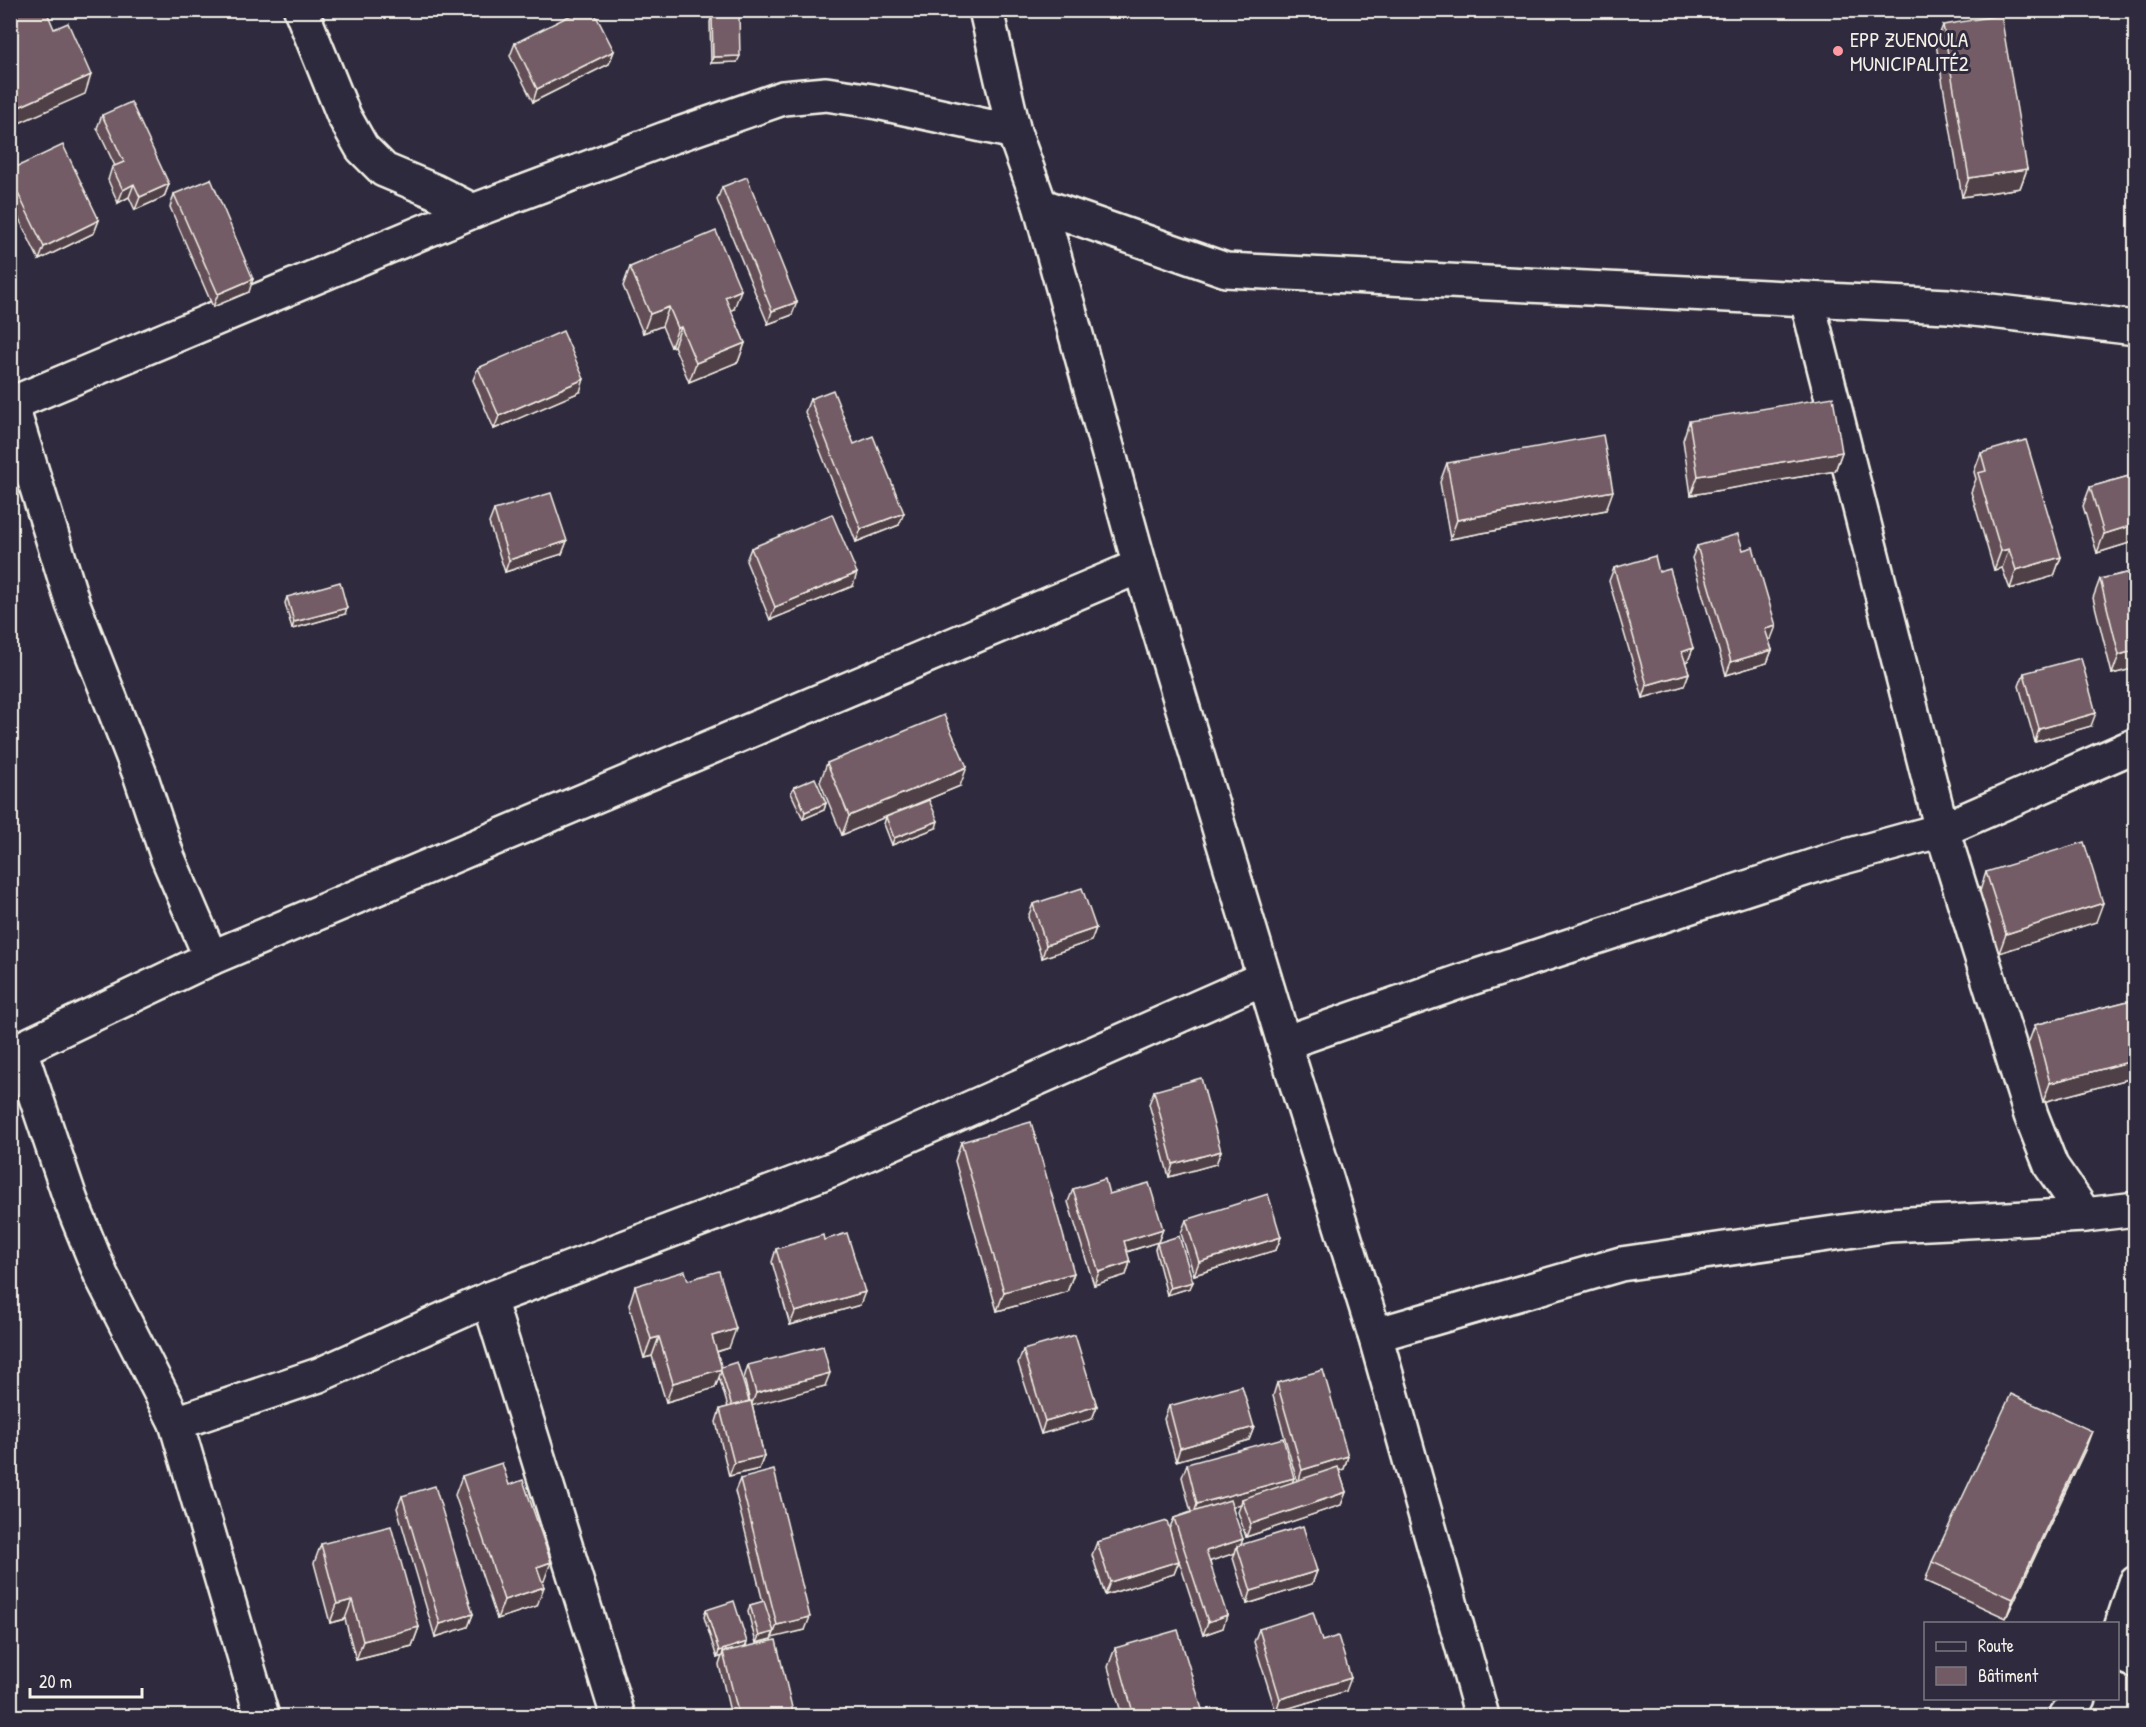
<svg xmlns="http://www.w3.org/2000/svg" width="2146" height="1727" viewBox="0 0 2146 1727" font-family="'Patrick Hand',sans-serif">
  <rect width="100%" height="100%" fill="#2f2a3d"/>
  <filter id="ink" filterUnits="userSpaceOnUse"><feTurbulence type="fractalNoise" baseFrequency=".0167" numOctaves="2"/><feDisplacementMap in="SourceGraphic" scale="12" xChannelSelector="R" yChannelSelector="G"/><feConvolveMatrix kernelMatrix="1 2 1 2 8 2 1 2 1" color-interpolation-filters="sRGB"/></filter>
  <g filter="url(#ink)">
    <g fill="none" stroke-linecap="round" stroke-linejoin="round">
      <defs>
        <g id="minor">
          <path d="M301,10L344,116L362,148L384,170L434,191L473,211"/>
          <path d="M1040,205L1226,270L1948,306L2136,328"/>
          <path d="M1807,300L1942,830L2031,1115L2051,1166L2085,1215"/>
          <path d="M211,958L168,858L141,777L73,604L11,404L473,211L665,139L783,98L826,94L872,101L1014,132"/>
          <path d="M1284,1043L1462,981L1829,861L1942,830L2136,745"/>
          <path d="M20,1050L71,1201L101,1275L176,1423L262,1716"/>
          <path d="M10,1054L211,958L1140,566"/>
          <path d="M489,1299L618,1716"/>
          <path d="M1375,1335L1621,1264L1890,1225L2085,1215L2136,1209"/>
          <path d="M176,1423L319,1375L489,1299L833,1169L1264,978"/>
          <path d="M2118,1637L2136,1583"/>
          <path d="M2118,1654L2136,1661"/>
          <path d="M2066,1716L2079,1698"/>
        </g>
        <path id="tertiary" d="M986,10L1014,132L1040,205L1140,566L1284,1043L1375,1335L1482,1716"/>
      </defs>
      <!-- minor casing -->
      <use href="#minor" stroke="#f4f1e8" stroke-width="38"/>
      <!-- tertiary casing -->
      <use href="#tertiary" stroke="#f4f1e8" stroke-width="38"/>
      <!-- minor -->
      <use href="#minor" stroke="#2f2a3d" stroke-width="33"/>
      <!-- tertiary -->
      <use href="#tertiary" stroke="#2f2a3d" stroke-width="33"/>
    </g>
    <!-- wall -->
    <g fill="#634e57" stroke="#f4f1e8" stroke-width="1.5">
      <path d="M1161,10H1186L1162,17Z"/>
      <path d="M712,15L737,62L711,63L710,22Z"/>
      <path d="M1943,25L2027,169L2020,188L1962,197L1936,44Z"/>
      <path d="M515,43L614,51L609,64L533,102L510,56Z"/>
      <path d="M102,115L169,184L164,197L135,210L129,197L118,203L108,180L112,167L115,166L97,128Z"/>
      <path d="M10,177L99,220L94,233L39,260L10,200Z"/>
      <path d="M722,187L792,315L768,324L717,200Z"/>
      <path d="M174,194L249,292L213,307L170,207Z"/>
      <path d="M630,267L734,309L731,310L745,343L738,362L689,382L674,346L671,347L662,326L643,333L623,286Z"/>
      <path d="M478,368L580,392L494,429L473,380Z"/>
      <path d="M810,399L854,444L899,525L856,542L805,412Z"/>
      <path d="M1689,421L1842,452L1835,471L1691,495L1683,440Z"/>
      <path d="M1981,453L2061,557L2054,576L2010,589L2002,568L1994,570L1971,492L1976,479L1974,472Z"/>
      <path d="M1447,463L1606,510L1450,539L1440,482Z"/>
      <path d="M2136,474V541L2097,553L2083,506L2090,487Z"/>
      <path d="M494,510L567,541L562,554L505,572L489,523Z"/>
      <path d="M1697,546L1771,639L1769,640L1772,650L1767,663L1726,675L1692,558Z"/>
      <path d="M751,548L853,586L770,620L746,561Z"/>
      <path d="M1614,568L1659,572L1693,648L1688,661L1685,662L1689,673L1684,686L1643,698L1609,581Z"/>
      <path d="M2136,571V668L2112,674L2093,598L2100,579Z"/>
      <path d="M287,597L345,614L292,629L285,603Z"/>
      <path d="M2024,673L2091,726L2035,742L2019,686Z"/>
      <path d="M827,763L960,786L842,835L820,782Z"/>
      <path d="M794,787L826,803L824,810L803,819L791,793Z"/>
      <path d="M886,817L936,828L892,845L884,824Z"/>
      <path d="M1986,872L2096,922L1999,953L1980,891Z"/>
      <path d="M1033,904L1096,928L1091,941L1042,958L1028,917Z"/>
      <path d="M2136,999V1077L2043,1102L2028,1044L2035,1025Z"/>
      <path d="M1154,1091L1221,1151L1216,1164L1169,1177L1149,1104Z"/>
      <path d="M961,1142L1074,1273L1067,1292L997,1311L955,1161Z"/>
      <path d="M1073,1189L1109,1194L1163,1229L1158,1242L1127,1252L1130,1262L1126,1275L1094,1285L1068,1202Z"/>
      <path d="M1186,1220L1281,1237L1276,1250L1194,1275L1181,1233Z"/>
      <path d="M824,1240L860,1305L790,1325L772,1262L776,1249Z"/>
      <path d="M1157,1243L1193,1282L1190,1288L1167,1295L1155,1249Z"/>
      <path d="M635,1286L729,1348L717,1352L721,1367L749,1402H750L744,1378L748,1365L825,1386L752,1405L764,1456L759,1469L729,1476L716,1422L720,1409L728,1407L719,1377L715,1388L666,1402L652,1356L644,1358L629,1305Z"/>
      <path d="M1023,1350L1097,1406L1092,1419L1041,1434L1018,1363Z"/>
      <path d="M1277,1383L1348,1456L1344,1469L1339,1471L1346,1492L1341,1505L1246,1537L1238,1512L1241,1504L1232,1506L1241,1544L1317,1571L1312,1584L1247,1604L1233,1558L1235,1553L1210,1561L1223,1628L1203,1635L1179,1561L1174,1574L1105,1595L1092,1555L1097,1542L1169,1529L1174,1518L1191,1512L1182,1477L1187,1464L1293,1482L1297,1481L1273,1396Z"/>
      <path d="M1169,1406L1254,1427L1249,1440L1176,1461L1164,1419Z"/>
      <path d="M2085,1450L2006,1618L1925,1581L1932,1562Z"/>
      <path d="M462,1476L509,1485L544,1581L542,1582L537,1606L497,1619L455,1495Z"/>
      <path d="M740,1479L805,1630L772,1637L771,1639L756,1643L748,1612L750,1605L763,1602L735,1491Z"/>
      <path d="M402,1496L473,1614L468,1627L435,1637L397,1508Z"/>
      <path d="M321,1544L419,1627L412,1646L356,1660L345,1619L330,1623L314,1563Z"/>
      <path d="M706,1610L747,1642L746,1647L794,1716H731L719,1665L722,1656L717,1658L704,1617Z"/>
      <path d="M1259,1629L1322,1641L1346,1691L1276,1712L1254,1642Z"/>
      <path d="M1115,1648L1204,1716H1122L1108,1667Z"/>
    </g>
    <!-- shaded-wall -->
    <g fill="#504047" stroke="#f4f1e8" stroke-width="1.5">
      <path d="M1165,10H1186L1162,17Z"/>
      <path d="M614,51L609,64L533,102L537,89Z"/>
      <path d="M740,56L737,62L711,63L713,57Z"/>
      <path d="M91,75L85,94L10,127V115L12,110Z"/>
      <path d="M2027,169L2020,188L1962,197L1969,178Z"/>
      <path d="M134,184L129,197L118,203L123,190Z"/>
      <path d="M169,184L164,197L135,210L140,197Z"/>
      <path d="M99,220L94,233L39,260L44,247Z"/>
      <path d="M253,279L249,292L213,307L218,294Z"/>
      <path d="M741,290L734,309L718,316L725,297Z"/>
      <path d="M797,302L792,315L768,324L772,311Z"/>
      <path d="M669,307L662,326L643,333L650,314Z"/>
      <path d="M681,327L674,346L671,347L678,328Z"/>
      <path d="M745,343L738,362L689,382L696,363Z"/>
      <path d="M584,379L580,392L494,429L499,416Z"/>
      <path d="M1842,452L1835,471L1691,495L1698,476Z"/>
      <path d="M1613,491L1606,510L1450,539L1457,520Z"/>
      <path d="M904,513L899,525L856,542L861,529Z"/>
      <path d="M2136,524V541L2097,553L2104,534Z"/>
      <path d="M567,541L562,554L505,572L509,560Z"/>
      <path d="M2009,549L2002,568L1994,570L2001,551Z"/>
      <path d="M2061,557L2054,576L2010,589L2016,570Z"/>
      <path d="M857,573L853,586L770,620L775,607Z"/>
      <path d="M347,608L345,614L292,629L294,622Z"/>
      <path d="M1776,626L1771,639L1761,642L1765,629Z"/>
      <path d="M1693,648L1688,661L1677,665L1682,652Z"/>
      <path d="M1772,650L1767,663L1726,675L1731,662Z"/>
      <path d="M2136,650V668L2112,674L2119,655Z"/>
      <path d="M1689,673L1684,686L1643,698L1647,685Z"/>
      <path d="M2096,713L2091,726L2035,742L2039,729Z"/>
      <path d="M967,767L960,786L842,835L849,816Z"/>
      <path d="M826,803L824,810L803,819L805,812Z"/>
      <path d="M938,821L936,828L892,845L894,838Z"/>
      <path d="M2103,903L2096,922L1999,953L2006,934Z"/>
      <path d="M1096,928L1091,941L1042,958L1046,945Z"/>
      <path d="M2136,1060V1077L2043,1102L2050,1083Z"/>
      <path d="M1221,1151L1216,1164L1169,1177L1173,1164Z"/>
      <path d="M1163,1229L1158,1242L1119,1254L1124,1241Z"/>
      <path d="M1281,1237L1276,1250L1194,1275L1199,1262Z"/>
      <path d="M1130,1262L1126,1275L1094,1285L1099,1272Z"/>
      <path d="M1074,1273L1067,1292L997,1311L1004,1292Z"/>
      <path d="M1193,1282L1190,1288L1167,1295L1170,1288Z"/>
      <path d="M865,1292L860,1305L790,1325L795,1312Z"/>
      <path d="M736,1329L729,1348L705,1355L712,1336Z"/>
      <path d="M659,1337L652,1356L644,1358L651,1339Z"/>
      <path d="M722,1369L715,1388L666,1402L673,1383Z"/>
      <path d="M830,1373L825,1386L751,1406L756,1393Z"/>
      <path d="M1097,1406L1092,1419L1041,1434L1045,1421Z"/>
      <path d="M1254,1427L1249,1440L1176,1461L1180,1448Z"/>
      <path d="M2092,1431L2085,1450L2006,1618L2013,1599Z"/>
      <path d="M764,1456L759,1469L729,1476L734,1463Z"/>
      <path d="M1348,1456L1344,1469L1298,1483L1302,1470Z"/>
      <path d="M1294,1478L1289,1491L1242,1499L1241,1504L1193,1517L1197,1504Z"/>
      <path d="M1346,1492L1341,1505L1246,1537L1251,1524Z"/>
      <path d="M1243,1539L1239,1550L1237,1546L1235,1553L1202,1564L1206,1551Z"/>
      <path d="M1179,1561L1174,1574L1105,1595L1110,1582Z"/>
      <path d="M551,1562L544,1581L530,1586L537,1567Z"/>
      <path d="M1317,1571L1312,1584L1247,1604L1251,1591Z"/>
      <path d="M544,1587L537,1606L497,1619L504,1600Z"/>
      <path d="M352,1600L345,1619L330,1623L337,1604Z"/>
      <path d="M473,1614L468,1627L435,1637L440,1624Z"/>
      <path d="M1227,1615L1223,1628L1203,1635L1208,1622Z"/>
      <path d="M810,1617L805,1630L772,1638L777,1625Z"/>
      <path d="M419,1627L412,1646L356,1660L363,1641Z"/>
      <path d="M774,1632L771,1639L756,1643L759,1636Z"/>
      <path d="M747,1642L745,1648L723,1652L722,1656L717,1658L719,1651Z"/>
      <path d="M1351,1678L1346,1691L1276,1712L1280,1699Z"/>
    </g>
    <!-- building -->
    <g fill="#735b65" stroke="#f4f1e8" stroke-width="1.5">
      <path d="M10,10H46L54,29L68,23L91,75L12,110L10,106Z"/>
      <path d="M581,10H593L614,51L537,89L515,43Z"/>
      <path d="M739,14L740,56L713,57L712,15Z"/>
      <path d="M2001,15L2027,169L1969,178L1943,25Z"/>
      <path d="M131,102L169,184L140,197L134,184L123,190L112,167L124,162L102,115Z"/>
      <path d="M63,145L99,220L44,247L10,177V170Z"/>
      <path d="M747,177L797,302L772,311L722,187Z"/>
      <path d="M211,179L253,279L218,294L174,194Z"/>
      <path d="M716,231L741,290L725,297L745,343L696,363L681,327L678,328L669,307L650,314L630,267Z"/>
      <path d="M563,331L584,379L499,416L478,368Z"/>
      <path d="M833,390L854,444L873,436L904,513L861,529L810,399Z"/>
      <path d="M1833,397L1842,452L1698,476L1689,421Z"/>
      <path d="M1603,435L1613,491L1457,520L1447,463Z"/>
      <path d="M2026,440L2061,557L2016,570L2009,549L2001,551L1978,473L1986,471L1981,453Z"/>
      <path d="M2136,474V524L2104,534L2090,487Z"/>
      <path d="M551,493L567,541L509,560L494,510Z"/>
      <path d="M832,514L857,573L775,607L751,548Z"/>
      <path d="M1738,534L1743,550L1753,547L1776,626L1765,629L1772,650L1731,662L1697,546Z"/>
      <path d="M1655,556L1659,572L1670,569L1693,648L1682,652L1689,673L1647,685L1614,568Z"/>
      <path d="M2136,571V650L2119,655L2100,579Z"/>
      <path d="M340,582L347,608L294,622L287,597Z"/>
      <path d="M2081,658L2096,713L2039,729L2024,673Z"/>
      <path d="M944,715L967,767L849,816L827,763Z"/>
      <path d="M815,778L826,803L805,812L794,787Z"/>
      <path d="M929,800L938,821L894,838L886,817Z"/>
      <path d="M2084,842L2103,903L2006,934L1986,872Z"/>
      <path d="M1082,888L1096,928L1046,945L1033,904Z"/>
      <path d="M2136,999V1060L2050,1083L2035,1025Z"/>
      <path d="M1201,1078L1221,1151L1173,1164L1154,1091Z"/>
      <path d="M1031,1122L1074,1273L1004,1292L961,1142Z"/>
      <path d="M1105,1179L1109,1194L1149,1183L1163,1229L1124,1241L1130,1262L1099,1272L1073,1189Z"/>
      <path d="M1268,1194L1281,1237L1199,1262L1186,1220Z"/>
      <path d="M847,1233L865,1292L795,1312L776,1249L823,1235L824,1240Z"/>
      <path d="M1179,1236L1193,1282L1170,1288L1157,1243Z"/>
      <path d="M685,1271L688,1280L719,1271L736,1329L712,1336L722,1369L673,1383L659,1337L651,1339L635,1286Z"/>
      <path d="M1075,1335L1097,1406L1045,1421L1023,1350Z"/>
      <path d="M823,1346L830,1373L756,1393L748,1365Z"/>
      <path d="M737,1362L749,1401L732,1406L721,1371V1367Z"/>
      <path d="M1323,1370L1348,1456L1302,1470L1277,1383Z"/>
      <path d="M1242,1386L1254,1427L1180,1448L1169,1406Z"/>
      <path d="M2011,1394L2092,1431L2013,1599L1932,1562Z"/>
      <path d="M751,1401L764,1456L734,1463L720,1409Z"/>
      <path d="M1283,1438L1294,1478L1197,1504L1187,1464Z"/>
      <path d="M502,1463L509,1485L523,1480L551,1562L537,1567L544,1587L504,1600L462,1476Z"/>
      <path d="M1338,1467L1346,1492L1251,1524L1242,1499Z"/>
      <path d="M774,1470L810,1617L777,1625L740,1479Z"/>
      <path d="M435,1486L473,1614L440,1624L402,1496Z"/>
      <path d="M1230,1500L1243,1539L1206,1551L1227,1615L1208,1622L1174,1518Z"/>
      <path d="M1167,1521L1179,1561L1110,1582L1097,1542Z"/>
      <path d="M391,1526L419,1627L363,1641L352,1600L337,1604L321,1544Z"/>
      <path d="M1303,1526L1317,1571L1251,1591L1237,1546Z"/>
      <path d="M734,1601L747,1642L719,1651L706,1610Z"/>
      <path d="M764,1601L774,1632L759,1636L750,1605Z"/>
      <path d="M1313,1612L1322,1641L1338,1636L1351,1678L1280,1699L1259,1629Z"/>
      <path d="M1178,1630L1204,1716H1134L1115,1648Z"/>
      <path d="M776,1640L794,1716H739L723,1652Z"/>
    </g>
  </g>
  <!-- markers -->
  <circle fill="#ff9aa2" stroke="#2f2a3d" stroke-width="2" cx="1838" cy="51" r="6"/>
  <g text-anchor="middle" dominant-baseline="central" stroke-width="6" stroke-linejoin="round" paint-order="stroke">
    <!-- poi labels -->
    <g font-size="21" fill="#f4f1e8" stroke="#2f2a3d" text-anchor="start">
      <text x="1850" y="39">EPP ZUENOULA<tspan x="1850" dy="24">MUNICIPALITÉ2</tspan></text>
    </g>
  </g>
  <!-- margin -->
  <rect width="2146" height="1727" fill="none" stroke="#2f2a3d" stroke-width="36"/>
  <rect x="18" y="18" width="2110" height="1691" fill="none" stroke="#f4f1e8" stroke-width="2" filter="url(#ink)"/>
  <!-- legend -->
  <rect x="1924" y="1622" width="195" height="78" fill="#2f2a3d" stroke="#7e7a81" stroke-width="1.5"/>
  <rect x="1936" y="1642" width="30" height="9" fill="#2f2a3d" stroke="#7e7a81" stroke-width="1.5"/>
  <text x="1978" y="1652" font-size="18" fill="#f4f1e8">Route</text>
  <rect x="1936" y="1667" width="30" height="18" fill="#735b65" stroke="#7e7a81" stroke-width="1.5"/>
  <text x="1978" y="1682" font-size="18" fill="#f4f1e8">Bâtiment</text>
  <!-- scale -->
  <path d="M30 1688v9h112v-9" fill="none" stroke="#f4f1e8" stroke-width="3"/>
  <text x="39" y="1688" font-size="18" fill="#f4f1e8" stroke="#2f2a3d" stroke-width="4.5" paint-order="stroke">20 m</text>
</svg>
